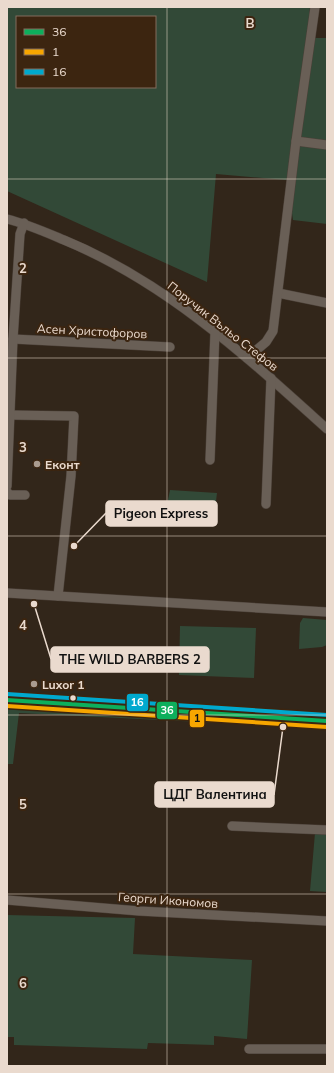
<svg xmlns="http://www.w3.org/2000/svg" width="334" height="1073" viewBox="0 0 334 1073" font-family="Mulish,sans-serif">
  <rect width="100%" height="100%" fill="#32261a"/>
  <!-- green -->
  <g fill="#324937" fill-rule="evenodd">
    <path d="M7,7H310L308,38H327V224L293,220L287,180L216,174L207,282L7,191ZM17,17H155V87H17Z"/>
    <path d="M170,490L217,493L214,518L165,515Z"/>
    <path d="M303,618L327,620V645L322,647L299,649L300,623Z"/>
    <path d="M180,626L256,628L254,678L179,675Z"/>
    <path d="M7,709L221,721V723L19,713L13,764H7Z"/>
    <path d="M315,833L327,834V892L310,891Z"/>
    <path d="M7,915L135,918L133,954L252,960L247,1039L214,1036V1045L148,1043L147,1049L14,1045V1037H7Z"/>
  </g>
  <g fill="none" stroke-linecap="round" stroke-linejoin="round">
    <defs>
      <g id="street">
        <path d="M296,141L327,145"/>
        <path d="M7,219C27,224 45,232 64,240C166,282 246,356 327,429"/>
        <path d="M278,293L327,303"/>
        <path d="M13,339L170,347"/>
        <path d="M247,358L266,342L273,331L296,141L315,7"/>
        <path d="M10,415L74,416L71,476L58,596"/>
        <path d="M210,460L215,332"/>
        <path d="M7,486L13,339L20,234L24,223"/>
        <path d="M7,492L10,495H25"/>
        <path d="M266,504L271,378"/>
        <path d="M7,593L327,612"/>
        <path d="M232,826L327,830"/>
        <path d="M7,900L139,911L327,921"/>
        <path d="M249,1049H327"/>
      </g>
      <path id="secondary" d="M7,700L327,721"/>
    </defs>
    <!-- street casing -->
    <use href="#street" stroke="#4b4038" stroke-width="10"/>
    <!-- secondary casing -->
    <use href="#secondary" stroke="#4b4038" stroke-width="14"/>
    <!-- street -->
    <use href="#street" stroke="#695f56" stroke-width="9"/>
    <!-- secondary -->
    <use href="#secondary" stroke="#695f56" stroke-width="12"/>
    <defs>
      <path id="bus-1" d="M7,700L327,721"/>
      <path id="bus-2" d="M7,706L327,727"/>
      <path id="bus-3" d="M7,694L327,715"/>
    </defs>
    <!-- bus-1 casing -->
    <use href="#bus-1" stroke="#3c2510" stroke-width="7"/>
    <!-- bus-2 casing -->
    <use href="#bus-2" stroke="#3c2510" stroke-width="7"/>
    <!-- bus-3 casing -->
    <use href="#bus-3" stroke="#3c2510" stroke-width="7"/>
    <!-- bus-1 -->
    <use href="#bus-1" stroke="#0daf5c" stroke-width="4"/>
    <!-- bus-2 -->
    <use href="#bus-2" stroke="#f7a600" stroke-width="4"/>
    <!-- bus-3 -->
    <use href="#bus-3" stroke="#00a9ce" stroke-width="4"/>
  </g>
  <!-- grid -->
  <path fill="none" stroke="#eadace" stroke-width="1" stroke-opacity="0.55" d="M167,7V1066M7,179H327M7,358H327M7,536H327M7,715H327M7,894H327"/>
  <!-- markers -->
  <g fill="#aa9b8f" stroke="#3c2510" stroke-width="1.5">
    <circle cx="37" cy="464" r="4"/>
    <circle cx="34" cy="684" r="4"/>
  </g>
  <circle fill="#eadace" stroke="#3c2510" stroke-width="1.5" cx="73" cy="698" r="3.5"/>
  <g text-anchor="middle" dominant-baseline="central" stroke-width="4" stroke-linejoin="round" paint-order="stroke">
    <!-- street labels -->
    <g font-size="12" fill="#eadace" stroke="#3c2510">
      <text transform="translate(223 326) rotate(38)">Поручик Въльо Стефов</text>
      <text transform="translate(92 331) rotate(3)">Асен Христофоров</text>
      <text transform="translate(168 900) rotate(4)">Георги Икономов</text>
    </g>
    <!-- poi labels -->
    <g font-size="12" font-weight="bold" fill="#eadace" stroke="#3c2510" text-anchor="start">
      <text x="45" y="464">Еконт</text>
      <text x="42" y="684">Luxor 1</text>
    </g>
  </g>
  <g font-size="13" text-anchor="middle" font-weight="bold" fill="#eadace" stroke="#3c2510" stroke-width="4" stroke-linejoin="round" paint-order="stroke">
    <text x="250" y="28">B</text>
    <text x="23" y="273">2</text>
    <text x="23" y="452">3</text>
    <text x="23" y="630">4</text>
    <text x="23" y="809">5</text>
    <text x="23" y="988">6</text>
  </g>
  <!-- callouts -->
  <path fill="none" stroke="#eadace" stroke-width="1.5" d="M74 546L106 513M34 604L51 659M283 727L274 795"/>
  <g fill="#eadace" stroke="#3c2510" stroke-width="1.5">
    <circle cx="74" cy="546" r="4"/>
    <circle cx="34" cy="604" r="4"/>
    <circle cx="283" cy="727" r="4"/>
  </g>
  <g fill="#eadace" stroke="#eadace" stroke-width="1.5">
    <rect x="106" y="501" width="111" height="25" rx="4"/>
    <rect x="51" y="647" width="158" height="25" rx="4"/>
    <rect x="155" y="782" width="119" height="25" rx="4"/>
  </g>
  <g font-size="13" text-anchor="middle" font-weight="bold" fill="#111">
    <text x="161" y="518">Pigeon Express</text>
    <text x="130" y="664">THE WILD BARBERS 2</text>
    <text x="215" y="799">ЦДГ Валентина</text>
  </g>
  <g stroke="#3c2510" stroke-width="1.5">
    <rect x="126" y="693" width="23" height="19" rx="4" fill="#00a9ce"/>
    <rect x="156" y="701" width="22" height="19" rx="4" fill="#0daf5c"/>
    <rect x="189" y="709" width="16" height="19" rx="4" fill="#f7a600"/>
  </g>
  <g font-size="11" text-anchor="middle" font-weight="bold" fill="#fff">
    <text x="137" y="706">16</text>
    <text x="167" y="714">36</text>
  </g>
  <g font-size="11" text-anchor="middle" font-weight="bold" fill="#111">
    <text x="197" y="722">1</text>
  </g>
  <!-- border -->
  <rect width="334" height="1073" fill="none" stroke="#eadace" stroke-width="16"/>
  <!-- legend -->
  <rect x="16" y="16" width="140" height="72" fill="#3c2510" stroke="#826d5c"/>
  <rect x="24" y="29" width="20" height="6" fill="#0daf5c" stroke="#826d5c"/>
  <text x="52" y="36" font-size="12" fill="#eadace">36</text>
  <rect x="24" y="49" width="20" height="6" fill="#f7a600" stroke="#826d5c"/>
  <text x="52" y="56" font-size="12" fill="#eadace">1</text>
  <rect x="24" y="69" width="20" height="6" fill="#00a9ce" stroke="#826d5c"/>
  <text x="52" y="76" font-size="12" fill="#eadace">16</text>
</svg>
